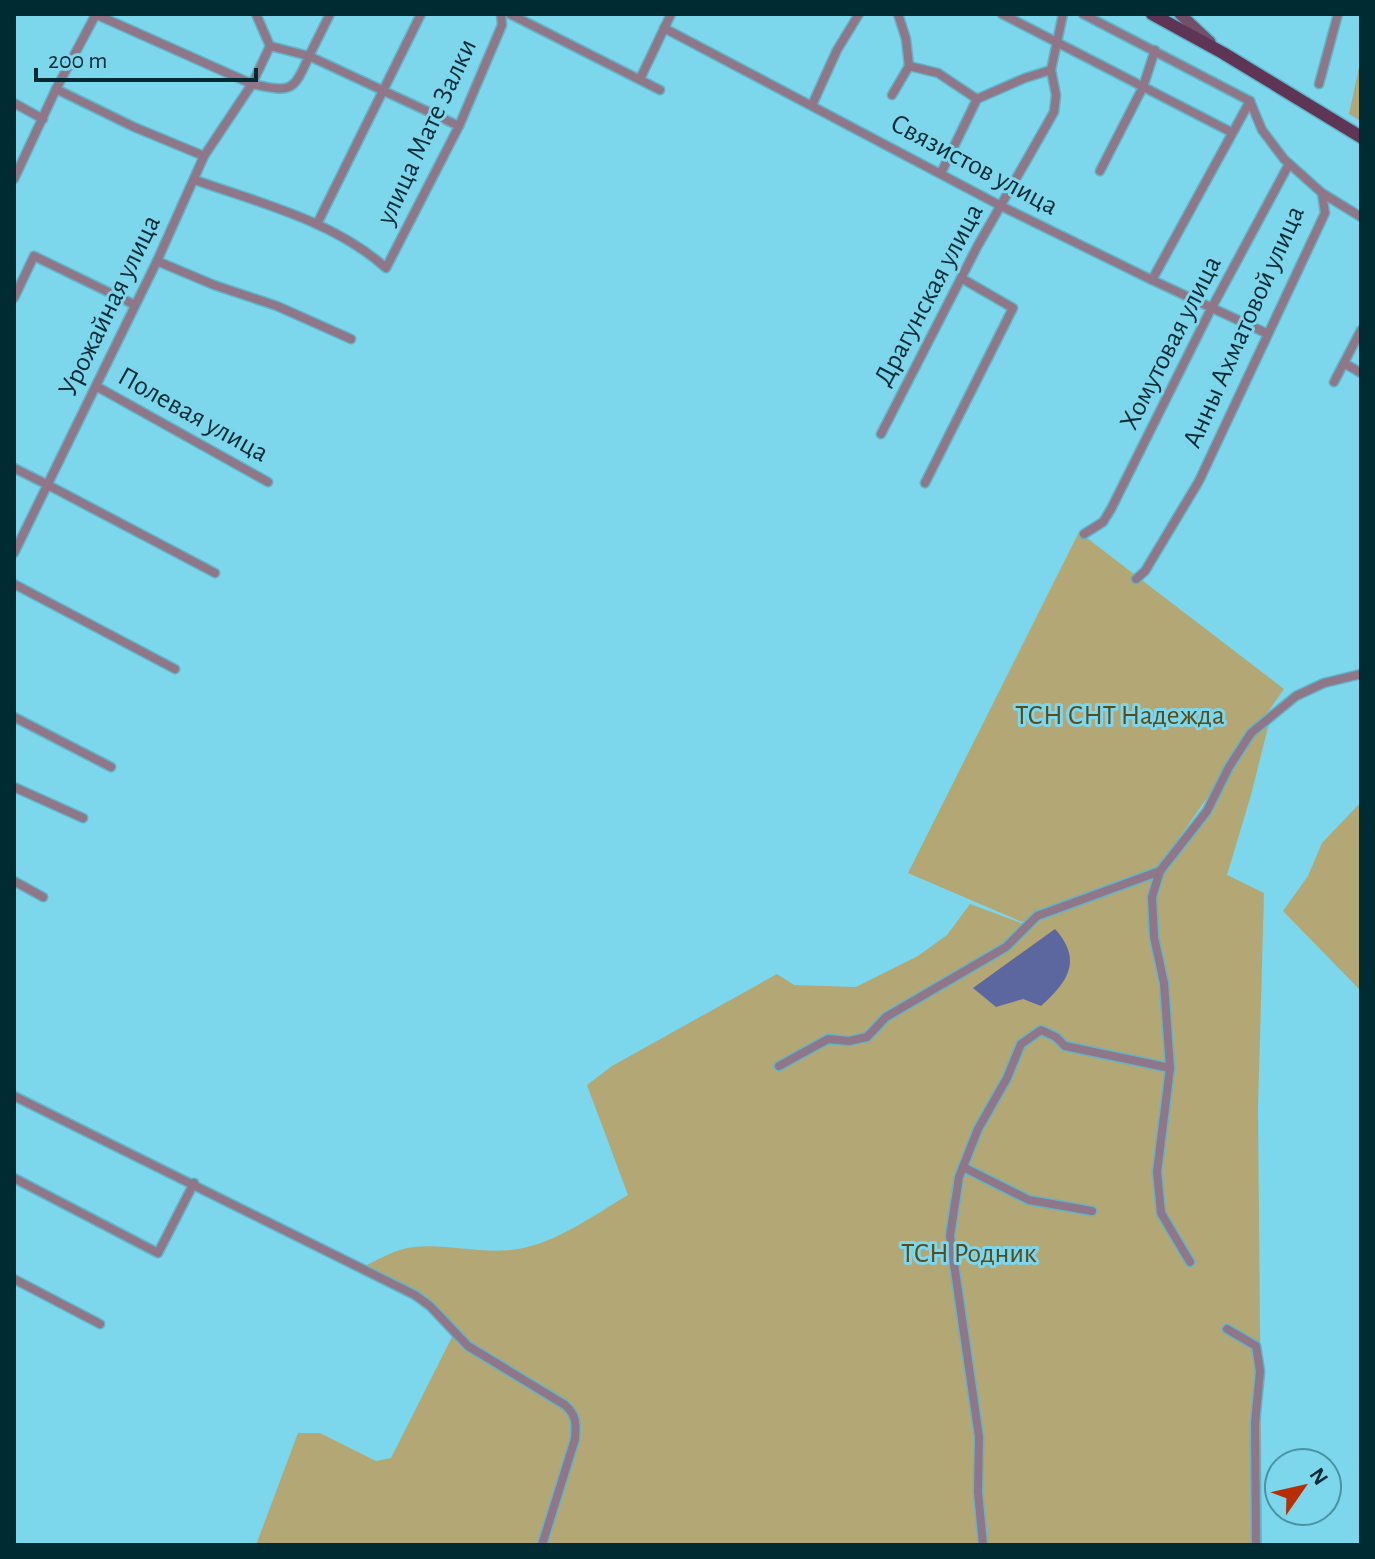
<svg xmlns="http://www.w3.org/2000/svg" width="1375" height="1559" viewBox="0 0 1375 1559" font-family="'Alegreya Sans',sans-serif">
  <rect width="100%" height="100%" fill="#7cd6ec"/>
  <!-- green -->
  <g fill="#b3a775">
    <path d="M1361,58V121L1349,114Z"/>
    <path d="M1079,532L1284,689L1157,869L1022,922L908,873Z"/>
    <path d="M1272,711L1251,795L1227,875L1264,893L1258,1109L1262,1545H256L298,1433H320L376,1461L391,1458L455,1331L421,1297L363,1267C379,1259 396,1249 414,1247C448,1243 483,1255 518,1249C558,1242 594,1215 628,1195L587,1085L612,1066L777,974L794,985L856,987L918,956L947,935L970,904L1024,924L1154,875Z"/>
    <path d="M1361,802V991L1283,911L1308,876L1322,843Z"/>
  </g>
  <!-- water -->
  <path fill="#5d679f" d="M1055,929C1083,960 1068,982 1041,1006L1023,999L996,1007L973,988Z"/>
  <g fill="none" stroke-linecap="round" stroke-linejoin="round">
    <defs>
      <g id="street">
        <path d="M256,14L270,46"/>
        <path d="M330,14L309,56L459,126"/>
        <path d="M510,14L660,90"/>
        <path d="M898,14L906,39L909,66L938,73L977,99L1025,78L1051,70"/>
        <path d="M1002,14L1231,132"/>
        <path d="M1083,14L1250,101"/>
        <path d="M664,28L1001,206L1152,280L1266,333"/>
        <path d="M640,79L671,14"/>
        <path d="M1319,84L1338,14"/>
        <path d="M56,89L134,127L204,156"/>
        <path d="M892,95L909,66"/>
        <path d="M14,103L43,119"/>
        <path d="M812,105L837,50L859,14"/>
        <path d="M1100,171L1143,87L1155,50"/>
        <path d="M941,173L977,99"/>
        <path d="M14,179L56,89L96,14"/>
        <path d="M195,180C260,203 334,221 386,268L459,126L502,25L501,14"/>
        <path d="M1322,193L1361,217"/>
        <path d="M317,224L421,14"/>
        <path d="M157,261L214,285L277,306L351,339"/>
        <path d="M1152,280L1250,101"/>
        <path d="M14,298L34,256L135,305"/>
        <path d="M1344,363L1361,373"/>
        <path d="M1334,382L1361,330"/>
        <path d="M96,386L268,482"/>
        <path d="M881,434L977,247L1054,112L1056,95L1051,70L1063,14"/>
        <path d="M14,468L48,485"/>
        <path d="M925,483L1013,308L961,278"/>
        <path d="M48,485L215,573"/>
        <path d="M1084,534L1103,522L1111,509L1210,311L1289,164"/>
        <path d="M14,553L157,261L204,156L252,84L270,46L309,56C293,93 291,92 252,84L95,14"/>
        <path d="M1136,579L1145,571L1199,481L1325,213L1322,193L1284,159L1262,130L1250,101"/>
        <path d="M14,584L175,669"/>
        <path d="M14,717L111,767"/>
        <path d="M14,787L83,818"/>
        <path d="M14,881L43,897"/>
        <path d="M779,1066L828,1039L849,1041L867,1037L886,1017L1006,947L1037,916L1160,871"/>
        <path d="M14,1096L415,1295L430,1306L468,1346L565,1405C577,1416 576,1423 575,1439L542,1545"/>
        <path d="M963,1167L1029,1200L1092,1211"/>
        <path d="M14,1178L158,1253L194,1183"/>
        <path d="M1190,1262L1161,1213L1157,1172L1170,1068L1164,983L1154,937L1152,897L1160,871L1207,811L1229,767L1251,733L1296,696L1324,683L1361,674"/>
        <path d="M14,1279L100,1324"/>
        <path d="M1227,1329L1256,1346L1260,1371L1255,1423L1256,1545"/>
        <path d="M983,1545L978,1492L979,1437L950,1236L959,1177L978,1129L1007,1078L1021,1044L1041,1030L1056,1037L1065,1046L1170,1068"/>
      </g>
      <path id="secondary" d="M1180,14L1210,42"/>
      <path id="primary" d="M1152,14L1223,53L1361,137"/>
    </defs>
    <!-- street casing -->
    <use href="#street" stroke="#63b4c7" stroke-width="11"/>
    <!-- secondary casing -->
    <use href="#secondary" stroke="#63b4c7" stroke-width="14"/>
    <!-- primary casing -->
    <use href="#primary" stroke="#63b4c7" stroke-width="15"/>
    <!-- street -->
    <use href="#street" stroke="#8f7789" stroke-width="8"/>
    <!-- secondary -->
    <use href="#secondary" stroke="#73506a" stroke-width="11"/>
    <!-- primary -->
    <use href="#primary" stroke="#5e3555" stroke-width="12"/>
  </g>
  <g text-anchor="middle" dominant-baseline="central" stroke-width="6" stroke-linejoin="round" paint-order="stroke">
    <!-- street labels -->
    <g font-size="28" fill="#012b33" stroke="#7cd6ec">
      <text transform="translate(427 132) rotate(-65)">улица Мате Залки</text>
      <text transform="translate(974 165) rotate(28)">Связистов улица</text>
      <text transform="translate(929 295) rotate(-62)">Драгунская улица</text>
      <text transform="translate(110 306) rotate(-64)">Урожайная улица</text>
      <text transform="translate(1244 327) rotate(-66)">Анны Ахматовой улица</text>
      <text transform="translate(1171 343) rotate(-63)">Хомутовая улица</text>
      <text transform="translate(193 415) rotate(29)">Полевая улица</text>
    </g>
    <!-- park labels -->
    <g font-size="28" fill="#594c19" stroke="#7cd6ec">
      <text x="1120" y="716">ТСН СНТ Надежда</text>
      <text x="969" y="1254">ТСН Родник</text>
    </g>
  </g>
  <!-- border -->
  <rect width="1375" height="1559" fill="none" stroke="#012b33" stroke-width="32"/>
  <!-- north arrow -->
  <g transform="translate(1303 1487) rotate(56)"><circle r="38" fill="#7cd6ec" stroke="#4b92a2" stroke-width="2"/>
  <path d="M0-6L14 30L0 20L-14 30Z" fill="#b82e00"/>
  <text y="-12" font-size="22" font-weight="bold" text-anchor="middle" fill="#012b33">N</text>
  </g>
  <!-- scale -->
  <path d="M36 68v12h220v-12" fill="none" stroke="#012b33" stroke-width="4"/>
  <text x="48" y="68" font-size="24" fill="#012b33" stroke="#7cd6ec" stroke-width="6" paint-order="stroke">200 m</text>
</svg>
